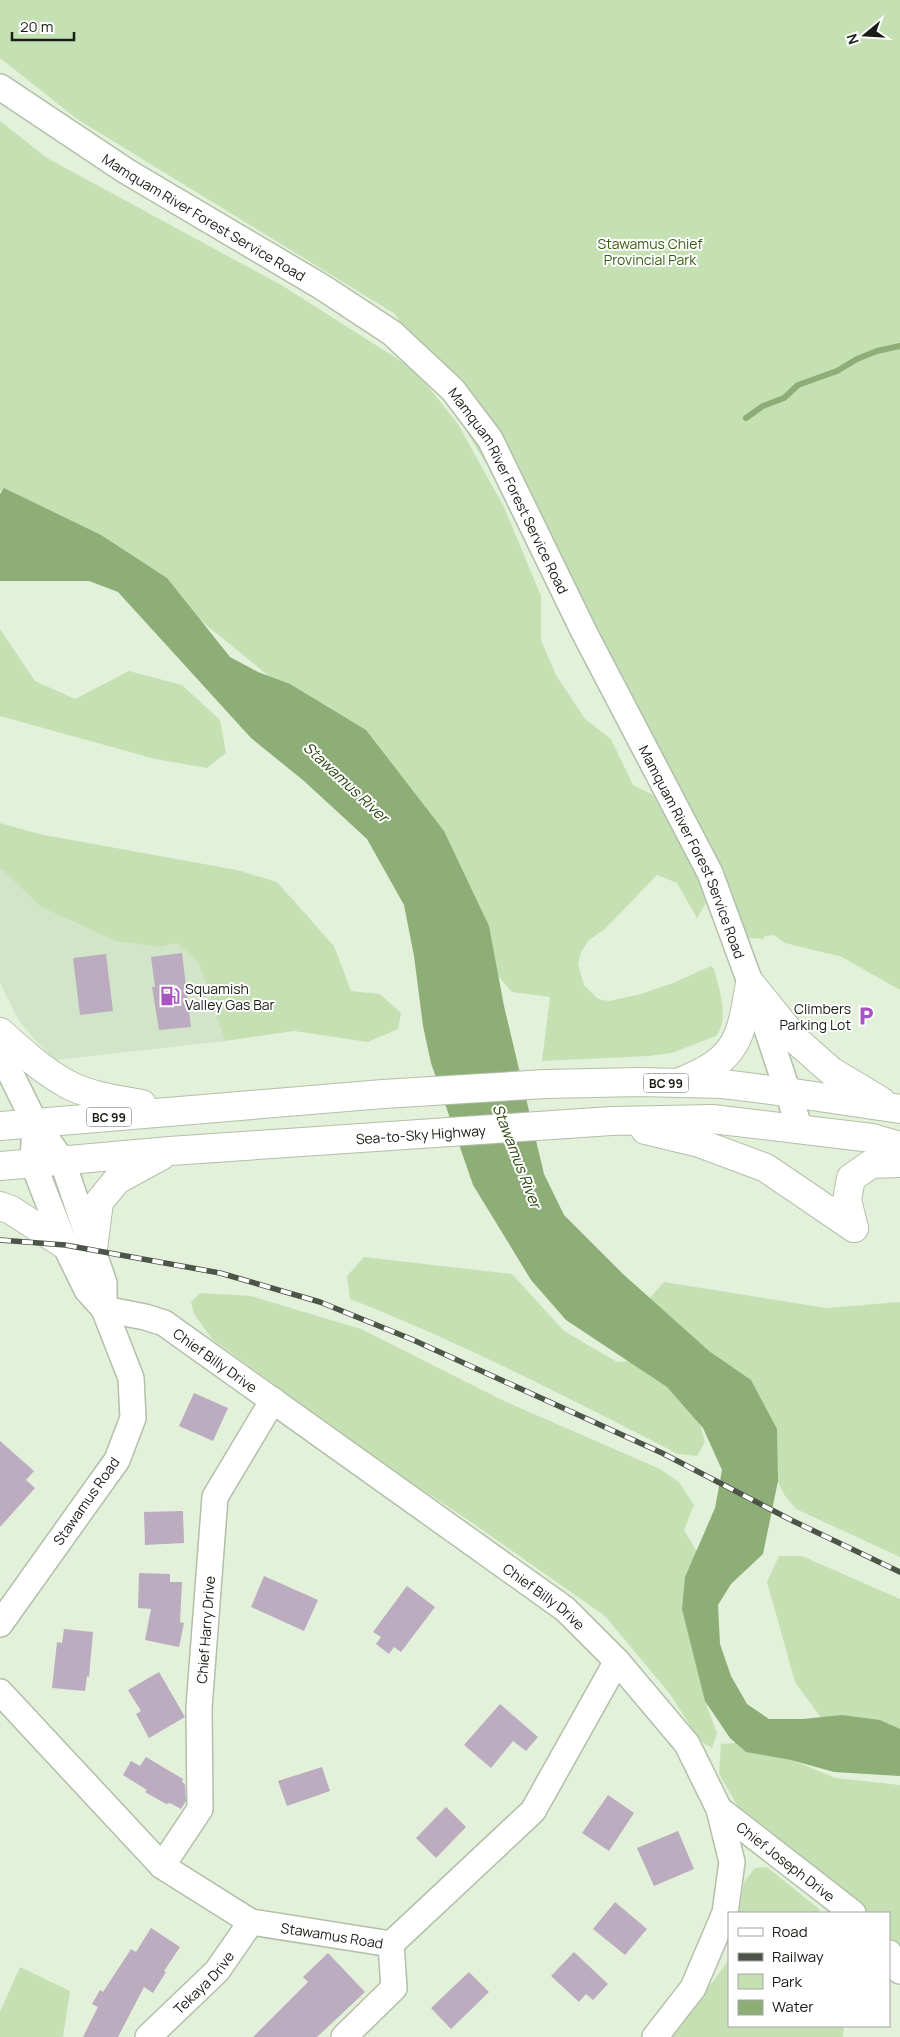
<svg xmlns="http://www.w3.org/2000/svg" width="900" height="2037" viewBox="0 0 900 2037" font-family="Manrope,sans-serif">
  <rect width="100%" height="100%" fill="#e3f1da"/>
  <!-- built -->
  <path fill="#d3e5c8" d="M0,869L160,947L177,943L199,962L225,1041L55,1060L34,1039L18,1019L0,983Z"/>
  <!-- green -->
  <g fill="#c5e1b4">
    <path d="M0,0H900V990L842,957L785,943L774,935L765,936L763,939L738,937L528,533L395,314L77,119L0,58Z"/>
    <path d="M0,121L47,158L283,286L415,370L458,424L504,507L541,596V640L556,675L585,719L611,739L633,785L653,795L695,866L706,903L697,918L677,883L657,875L605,929L589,940L581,952L578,964L584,985L598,999L609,1001L641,994L673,983L711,966L714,969C719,989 730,1018 716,1036L672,1053L648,1056L542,1061L550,997L512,992L492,969L291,694L142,573L10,504L0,490Z"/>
    <path d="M0,629L35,681L75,699L129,671L182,685L220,720L226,753L207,768L155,759L0,716Z"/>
    <path d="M0,823L39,834L237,870L277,882L334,946L351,991L380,994L401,1013L398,1029L368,1042L294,1031L225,1041L199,963L177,943L160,947L116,941L41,907L3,870L0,869Z"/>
    <path d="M364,1257L512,1274L564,1331L617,1362L650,1359L695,1406L705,1442L697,1456L678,1454C570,1399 463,1343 350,1299L347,1276Z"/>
    <path d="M664,1282L826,1308L900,1302V1557L796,1509L785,1496L769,1464L648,1300Z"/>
    <path d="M200,1293L251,1296L361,1329L504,1401L660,1469L679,1482L694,1505L684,1530L699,1555L709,1680L707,1707L717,1733L712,1748L700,1741L670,1694L605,1616L468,1520L314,1418L274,1384L212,1339L194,1314L191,1302Z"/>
    <path d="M779,1556H802L900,1599V1738L827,1726L795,1682L767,1582Z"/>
    <path d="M747,1742L836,1778L900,1785V1966L889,1951V1913H861L748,1824L719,1774L721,1744Z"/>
    <path d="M767,1867L819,1909L820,1913H739L744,1882L755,1868Z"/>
    <path d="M729,1960V2026H844L843,2037H671Z"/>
    <path d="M20,1967L70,1991L63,2037H0V2012Z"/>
  </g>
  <!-- water -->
  <path fill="#8eae78" d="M4,488L101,535L167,578L230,657L258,672L290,684L366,730L444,831L489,926L504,1006L544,1174L564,1215L623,1274L709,1351L751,1380L777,1429L778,1481L763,1554L731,1584L718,1605L720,1644L731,1676L747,1704L769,1719H803L842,1715L880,1720L900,1729V1776L834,1772L791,1760L746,1752L730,1738L705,1701L682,1609L685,1577L715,1508L722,1470L703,1428L667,1387L566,1320L531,1280L473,1185L431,1063L423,1026L414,956L404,905L367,839L304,781L251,738L118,592L89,581H0V494Z"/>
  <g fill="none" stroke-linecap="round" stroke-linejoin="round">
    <!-- stream -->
    <path stroke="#8eae78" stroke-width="6" d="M746,418L763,406L784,398L798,385L837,371L857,359L877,351L900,346"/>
  </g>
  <!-- building -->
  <g fill="#bbacc0">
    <path d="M182,953L191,1027L159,1030L152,987H155L151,957Z"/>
    <path d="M106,954L113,1011L80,1015L73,958Z"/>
    <path d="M194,1393L228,1408L213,1441L179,1426Z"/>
    <path d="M0,1441L34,1471L26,1480L35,1488L0,1527Z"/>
    <path d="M183,1511L184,1543L145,1545L144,1512Z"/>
    <path d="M139,1573L170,1574V1582H182L180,1622L184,1623L179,1647L145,1640L151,1609L138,1608Z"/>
    <path d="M264,1576L318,1600L304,1631L251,1607Z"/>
    <path d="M407,1586L435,1607L401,1652L394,1647L389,1654L376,1644L381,1637L373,1632Z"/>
    <path d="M64,1629L93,1632L89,1677L87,1676L85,1691L52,1688L57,1642L62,1643Z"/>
    <path d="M159,1672L185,1717L149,1738L136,1714L141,1711L128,1690Z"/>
    <path d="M500,1704L538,1737L526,1751L513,1741L491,1768L464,1745Z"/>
    <path d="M146,1757L183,1779L182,1782L185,1784L186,1801L181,1809L170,1803L166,1804L145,1792L147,1790L123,1775L131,1761L140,1766Z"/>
    <path d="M322,1767L330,1791L287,1806L278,1781Z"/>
    <path d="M608,1795L634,1813L609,1851L582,1833Z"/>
    <path d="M446,1807L466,1827L436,1858L416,1838Z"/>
    <path d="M678,1831L694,1869L654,1886L637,1848Z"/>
    <path d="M615,1902L647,1929L625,1955L593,1929Z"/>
    <path d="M151,1928L180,1947L164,1971L166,1972L153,1993L144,1987L118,2037H83L98,2007L92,2004L100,1990L103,1992L131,1949L136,1952Z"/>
    <path d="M574,1952L608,1984L593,2000L586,1994L579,2002L551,1976Z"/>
    <path d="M328,1953L365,1992L317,2037H253L308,1982L303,1977Z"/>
    <path d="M469,1972L489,1992L451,2029L431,2008Z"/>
  </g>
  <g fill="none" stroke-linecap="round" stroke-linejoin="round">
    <defs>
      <g id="street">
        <path id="s1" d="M0,87L126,171L322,287L392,333L453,390L490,439L584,632L710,873L765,1023L800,1129"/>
        <path d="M0,1052L35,1123L33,1163L65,1245L87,1290L104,1309L131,1378L133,1418L117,1460L0,1624"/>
        <path d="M35,1123L62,1160L104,1283V1309"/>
        <path id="s2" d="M104,1309L145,1317L164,1323L565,1609L617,1661L687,1744L719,1809L732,1862L725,1913L693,1988L655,2037"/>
        <path id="s3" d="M0,1692L162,1866L251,1922L391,1944L533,1811L617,1661"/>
        <path id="s4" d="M719,1809L853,1913"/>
        <path id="s5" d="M162,1866L200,1809L199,1708L215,1497L273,1400"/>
        <path d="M889,1953L900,1971"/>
        <path id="s6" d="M148,2037L217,1971L251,1922"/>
        <path d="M344,2037L394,1988L391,1944"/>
      </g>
      <g id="highway">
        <path d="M750,983L797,1041L831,1071L881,1101"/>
        <path d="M0,1032C21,1051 42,1070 67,1084C90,1096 117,1100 142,1104"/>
        <path d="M680,1082C691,1077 702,1073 712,1066C743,1047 744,1015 750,983"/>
        <path d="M0,1126L383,1094L546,1084L639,1082L723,1084L786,1092L900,1109"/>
        <path d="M645,1130L699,1143L766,1168L854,1228"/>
        <path id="s7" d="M0,1166L170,1151L611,1121L712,1119L872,1138L900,1146"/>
        <path d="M0,1206L11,1210L65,1245"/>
        <path d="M854,1228L847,1200L851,1178L871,1164L900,1163"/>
        <path d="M93,1249L99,1202L117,1180L161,1156"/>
      </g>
    </defs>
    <!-- street casing -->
    <use href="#street" stroke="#b2bfa9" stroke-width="28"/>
    <!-- highway casing -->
    <use href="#highway" stroke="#b2bfa9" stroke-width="30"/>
    <!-- street -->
    <use href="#street" stroke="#fff" stroke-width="25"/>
    <!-- highway -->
    <use href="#highway" stroke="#fff" stroke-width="28"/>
    <defs>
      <path id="rail" d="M0,1240L65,1245L220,1273L320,1302L411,1339L662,1453L793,1521L900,1572"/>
    </defs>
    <!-- rail casing -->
    <use href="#rail" stroke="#4d5549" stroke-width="5.5"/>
    <!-- rail -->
    <use href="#rail" stroke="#fff" stroke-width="4" stroke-dasharray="11" stroke-linecap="butt"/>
  </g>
  <!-- icons -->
  <defs>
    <symbol id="fuel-bare" viewBox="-9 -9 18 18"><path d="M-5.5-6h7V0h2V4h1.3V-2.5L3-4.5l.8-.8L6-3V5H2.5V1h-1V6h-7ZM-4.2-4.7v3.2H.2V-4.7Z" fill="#a854c3" stroke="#fff" stroke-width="2.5" paint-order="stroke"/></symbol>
    <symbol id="parking-bare" viewBox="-9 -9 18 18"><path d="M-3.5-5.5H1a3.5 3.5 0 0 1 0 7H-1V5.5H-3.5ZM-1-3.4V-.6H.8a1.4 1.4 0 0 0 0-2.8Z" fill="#a854c3" stroke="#fff" stroke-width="2.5" paint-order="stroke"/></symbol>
  </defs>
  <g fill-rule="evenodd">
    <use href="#fuel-bare" x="156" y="982" width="28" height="28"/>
    <use href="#parking-bare" x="852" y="1002" width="28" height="28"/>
  </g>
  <g text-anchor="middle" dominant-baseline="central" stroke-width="4" stroke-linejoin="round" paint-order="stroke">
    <!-- shield labels -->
    <g fill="#fff" stroke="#5d615b" stroke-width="1">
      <rect x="643.5" y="1073.5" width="45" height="19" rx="4"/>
      <rect x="86.5" y="1107.5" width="45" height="19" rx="4"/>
    </g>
    <g font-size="12" font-weight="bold" fill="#181d15">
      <text x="666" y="1083">BC 99</text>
      <text x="109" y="1117">BC 99</text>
    </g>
    <!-- street labels -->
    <g font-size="14" fill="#181d15" stroke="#fff">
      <text stroke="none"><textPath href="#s1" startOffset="242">Mamquam River Forest Service Road</textPath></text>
      <text stroke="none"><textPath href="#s1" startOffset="662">Mamquam River Forest Service Road</textPath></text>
      <text stroke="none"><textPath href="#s1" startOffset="1068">Mamquam River Forest Service Road</textPath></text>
      <text stroke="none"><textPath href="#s7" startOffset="422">Sea-to-Sky Highway</textPath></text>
      <text stroke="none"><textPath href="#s2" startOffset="125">Chief Billy Drive</textPath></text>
      <text transform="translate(86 1501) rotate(-55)">Stawamus Road</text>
      <text stroke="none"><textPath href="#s2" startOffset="530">Chief Billy Drive</textPath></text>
      <text stroke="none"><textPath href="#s5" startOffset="248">Chief Harry Drive</textPath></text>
      <text stroke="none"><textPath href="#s4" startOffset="85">Chief Joseph Drive</textPath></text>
      <text stroke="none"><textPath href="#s3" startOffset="425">Stawamus Road</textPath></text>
      <text stroke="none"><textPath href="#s6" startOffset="78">Tekaya Drive</textPath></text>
    </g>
    <!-- park labels -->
    <g font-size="14" fill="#375e10" stroke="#fff">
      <text x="650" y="243">Stawamus Chief<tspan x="650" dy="16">Provincial Park</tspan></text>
    </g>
    <!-- poi labels -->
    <g font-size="14" fill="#181d15" stroke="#fff" text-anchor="start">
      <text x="185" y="988">Squamish<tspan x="185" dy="16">Valley Gas Bar</tspan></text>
      <text x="851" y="1008" text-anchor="end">Climbers<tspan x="851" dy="16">Parking Lot</tspan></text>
    </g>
    <!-- water labels -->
    <g font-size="15" font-style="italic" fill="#28450b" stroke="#fff">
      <text transform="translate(346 782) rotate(43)">Stawamus River</text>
      <text transform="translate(517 1156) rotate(69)">Stawamus River</text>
    </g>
  </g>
  <!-- legend -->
  <rect x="728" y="1912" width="162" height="115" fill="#ffffff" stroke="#a3a5a1"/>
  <rect x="738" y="1928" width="25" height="8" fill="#ffffff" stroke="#a3a5a1"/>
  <text x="772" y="1937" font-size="15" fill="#181d15">Road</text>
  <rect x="738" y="1953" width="25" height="8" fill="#4d5549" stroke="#a3a5a1"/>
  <text x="772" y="1962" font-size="15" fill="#181d15">Railway</text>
  <rect x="738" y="1974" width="25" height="15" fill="#c5e1b4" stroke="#a3a5a1"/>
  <text x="772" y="1987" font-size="15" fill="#181d15">Park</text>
  <rect x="738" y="2000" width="25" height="15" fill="#8eae78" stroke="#a3a5a1"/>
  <text x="772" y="2012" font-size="15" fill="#181d15">Water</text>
  <!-- north arrow -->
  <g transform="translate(865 35) rotate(252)" stroke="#ffffff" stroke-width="4" paint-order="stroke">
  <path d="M0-4L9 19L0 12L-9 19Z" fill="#181d15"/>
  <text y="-8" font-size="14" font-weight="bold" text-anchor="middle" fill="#181d15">N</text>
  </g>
  <!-- scale -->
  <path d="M12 32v8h62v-8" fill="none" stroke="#181d15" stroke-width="2.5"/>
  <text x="20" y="32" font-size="15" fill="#181d15" stroke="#ffffff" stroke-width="4" paint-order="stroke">20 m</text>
</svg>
